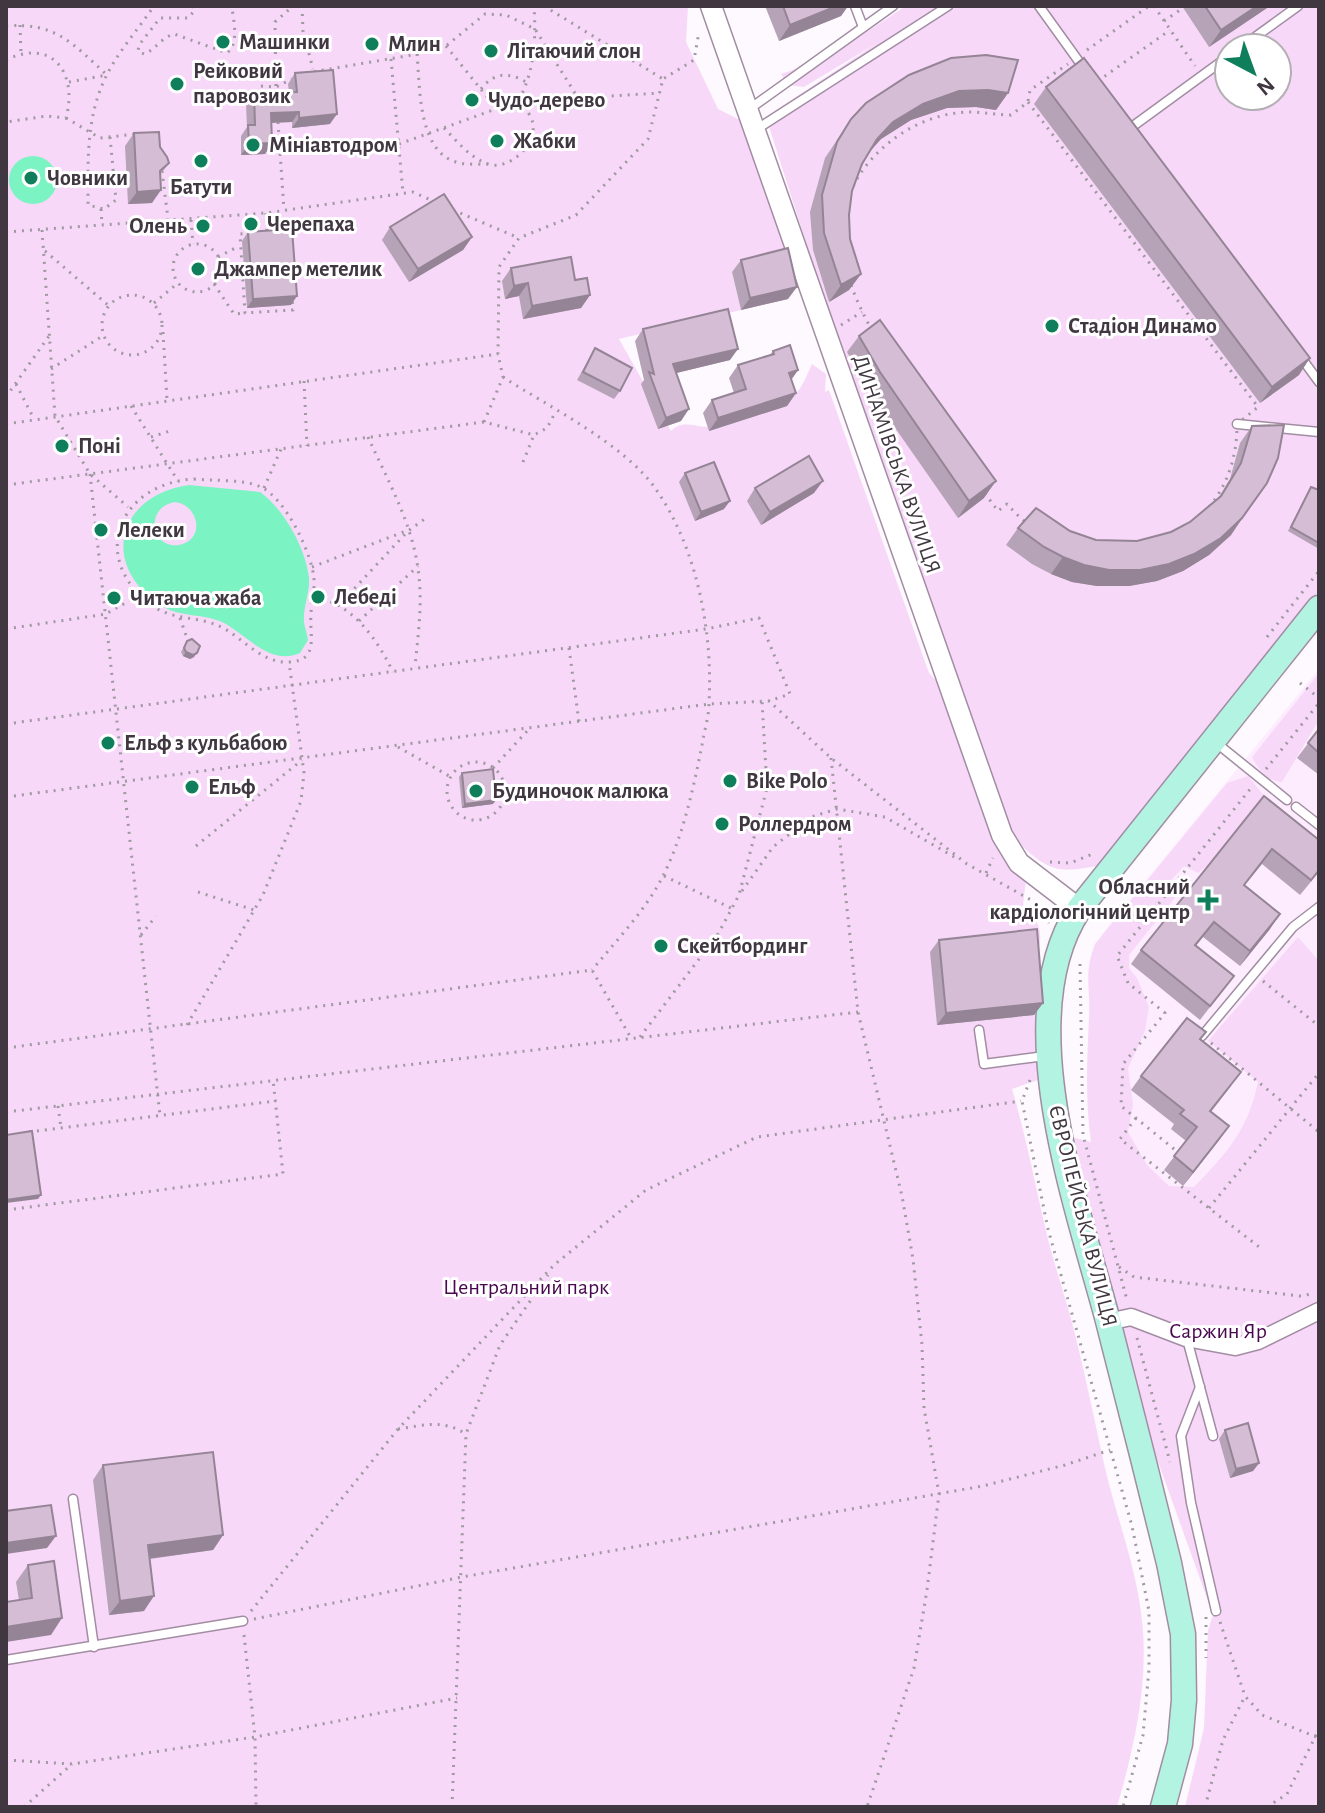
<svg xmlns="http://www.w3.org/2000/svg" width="1325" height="1813" viewBox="0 0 1325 1813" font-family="'Alegreya Sans',sans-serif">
  <rect width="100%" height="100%" fill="#fdf9fe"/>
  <!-- built -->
  <path fill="#fdecfe" d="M1319,669V1214L1284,1258L1100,1144L1102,934Z"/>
  <!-- green -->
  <g fill="#f7d8f8" fill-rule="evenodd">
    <path d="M6,6H688L686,42L718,109L744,122L785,248L779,261L732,272L741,310L619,339L671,431C682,420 693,426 707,427C720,427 786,400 797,392C803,386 808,372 812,364L826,374L825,392L829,390L929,673L948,693L1026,879L1023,905L1032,912V916C1047,930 1037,952 1036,971C1033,1006 1039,1044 1041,1079L1012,1089C1026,1136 1035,1184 1046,1231C1053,1261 1063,1290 1071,1319C1084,1368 1094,1418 1105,1468C1117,1519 1137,1569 1142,1621C1149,1683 1134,1748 1117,1807H6Z"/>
    <path d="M906,6H1319V606L1102,865C1055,874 1050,872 1014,839L826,306L766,117L877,43L804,87L788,85L781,74L825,59ZM1229,48H1277V96H1229Z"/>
    <path d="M1319,673V720L1282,782C1267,781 1258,769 1252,757Z"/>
    <path d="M1248,776L1265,797L1256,811L1206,867L1198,873L1184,866L1165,887L1177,895L1129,955V968L1137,978L1149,1007L1145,1031L1128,1068L1133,1105L1128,1132L1147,1165L1169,1186L1194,1187C1227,1153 1248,1130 1258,1082L1208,1041L1298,937L1319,961V1807H1185L1204,1728L1208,1630L1213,1615L1108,1322L1060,1134L1091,1142C1085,1099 1087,1060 1089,1018C1091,988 1083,975 1095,944L1227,783Z"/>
  </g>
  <!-- water -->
  <g fill="#7cf3c2" fill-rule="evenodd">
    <circle cx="33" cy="180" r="24"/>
    <path d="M189,485L260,492C284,509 306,549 309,578C310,593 303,607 304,622C305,628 307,634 308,640L300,653C270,666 248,636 224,623C204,613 180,618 160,605C99,564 118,495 189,485ZM175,502C199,505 206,540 179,545C151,549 144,507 175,502Z"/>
  </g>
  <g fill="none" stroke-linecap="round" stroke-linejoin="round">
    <defs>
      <g id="service">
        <path d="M855,6L863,27"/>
        <path d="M1039,6L1085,70"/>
        <path d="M1240,48L1298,6"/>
        <path d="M748,110L893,6"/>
        <path d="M757,129L948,6"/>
        <path d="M1129,129L1229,56"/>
        <path d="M1300,356L1319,382"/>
        <path d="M1237,424L1319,432"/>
        <path d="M1214,741L1287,800"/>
        <path d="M1296,807L1319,825"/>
        <path d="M979,1030L984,1064L1045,1056"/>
        <path d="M1202,1036L1293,927L1319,907"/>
        <path d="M1187,1339L1213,1436"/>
        <path d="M1200,1387L1181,1436L1191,1503L1216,1611"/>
        <path d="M73,1499L94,1647"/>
        <path d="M6,1660L243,1621"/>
      </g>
      <path id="minor" d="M1108,1322L1131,1317L1186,1338L1235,1347L1258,1341L1319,1311"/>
      <path id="tertiary" d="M711,6L1002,835L1019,863L1079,909"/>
      <path id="secondary" d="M1163,1807L1180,1744L1184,1700L1183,1634L1169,1563C1149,1482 1129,1402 1108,1321C1078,1207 1008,1017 1079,909L1319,608"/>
    </defs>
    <!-- service casing -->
    <use href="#service" stroke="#a28da3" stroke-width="11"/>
    <!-- minor casing -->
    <use href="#minor" stroke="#a28da3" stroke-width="19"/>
    <!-- tertiary casing -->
    <use href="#tertiary" stroke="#a28da3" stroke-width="23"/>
    <!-- secondary casing -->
    <use href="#secondary" stroke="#a28da3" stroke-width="27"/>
    <!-- path -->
    <g stroke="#9f99a0" stroke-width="3" stroke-dasharray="2 6" stroke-linecap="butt">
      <path d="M193,6L195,10L188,18H160L139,45L138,51L144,54C155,50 162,37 174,34L227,53C240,42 233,21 232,6"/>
      <path d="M302,6L303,31L313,69"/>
      <path d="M544,6L663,79"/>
      <path d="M1154,6L1195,66"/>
      <path d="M1164,21L1183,8"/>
      <path d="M20,25L21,53"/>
      <path d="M6,26C56,22 73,44 107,75"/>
      <path d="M446,46L496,108"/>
      <path d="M1087,50L1149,6"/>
      <path d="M417,54C420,87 418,151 456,162C465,165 478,164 488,164"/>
      <path d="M391,59L403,193"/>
      <path d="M6,60C53,37 78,74 66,118L47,116L6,122"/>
      <path d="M306,73L424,53L446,46L485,14L506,15L535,29L578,98"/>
      <path d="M1098,81L1170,30"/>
      <path d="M69,82L107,75"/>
      <path d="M261,86L276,87L292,79"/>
      <path d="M481,89C494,72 509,72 526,82"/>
      <path d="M276,94L275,22L293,6"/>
      <path d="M518,101L525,106L578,98L660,93"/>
      <path d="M1028,101L1030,90L1068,64"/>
      <path d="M1028,102L1258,407L1237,424C1238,549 1088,597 1007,504L998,511C974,479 951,446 927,413C880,346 803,249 865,167C890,135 928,113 969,112C983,112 997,115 1011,115Z"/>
      <path d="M66,118L100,138L136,134"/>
      <path d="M278,122L284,210"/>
      <path d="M444,128C456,140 470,158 488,164C509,171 536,145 533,124C532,118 527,111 525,106"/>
      <path d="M110,137L116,200L104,209L88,205C88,164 86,122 103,83C115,55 137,31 154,6"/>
      <path d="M399,144L518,101C535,72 536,38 534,6"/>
      <path d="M162,171L168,219"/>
      <path d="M101,209L102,225"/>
      <path d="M453,210L519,238"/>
      <path d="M266,213L267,233"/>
      <path d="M191,220L193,244"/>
      <path d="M42,230L55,416L90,474L128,507"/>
      <path d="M287,230L293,310L245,313L240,234Z"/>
      <path d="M6,232L266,213L413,192L435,202"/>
      <circle cx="197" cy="268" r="24"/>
      <path d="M45,251L109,306"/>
      <path d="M218,257L239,246"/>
      <path d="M214,284L234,314L245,313"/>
      <circle cx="132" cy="325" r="30"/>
      <path d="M154,303L178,283"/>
      <path d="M841,325L862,312"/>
      <path d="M163,332L167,400"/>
      <path d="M51,369L104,335"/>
      <path d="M503,377C549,407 624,444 655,488C697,547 713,632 709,703C709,717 704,731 702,745C693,790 683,837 662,878C644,912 616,941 592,970"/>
      <path d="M304,381L307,446"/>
      <path d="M16,384L34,419"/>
      <path d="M6,397L49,336"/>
      <path d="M131,406L178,481"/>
      <path d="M484,422L503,377L498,354L499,267L519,238L576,215L648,139L663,79L694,60L699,32"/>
      <path d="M6,424L498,354"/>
      <path d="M151,437L170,431"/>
      <path d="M368,437C387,479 412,523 418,569C423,602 418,635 415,667"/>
      <path d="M523,462L534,435"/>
      <path d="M90,474L160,1116"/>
      <path d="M194,479C212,481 245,479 261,487C285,498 312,553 314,579C315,592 311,603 311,615C309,634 320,661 289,662C264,664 244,640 225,629C199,614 171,623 146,601C89,552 123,483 194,479Z"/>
      <path d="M6,485L484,422L534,435L547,428L556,411"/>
      <path d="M264,488L281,449"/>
      <path d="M312,567L406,531"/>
      <path d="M315,597C353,604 377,639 393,672"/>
      <path d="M338,606L408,531L426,518"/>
      <path d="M180,618L189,644"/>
      <path d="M359,621L418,566"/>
      <path d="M6,629L106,614L139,595"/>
      <path d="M1267,637L1319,571"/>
      <path d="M569,648L579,722"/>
      <path d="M1300,683L1319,698"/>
      <path d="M6,724L706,629L759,618L790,694L769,701"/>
      <path d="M398,747L451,777"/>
      <path d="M831,758L858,1012L902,1196L913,1259L922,1345L924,1408L939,1494L927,1590L914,1668L867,1807"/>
      <circle cx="476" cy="791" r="29"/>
      <path d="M493,768L529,729"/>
      <path d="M1266,769L1319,703"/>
      <path d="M6,797L709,704L769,701L831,758L967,864L1031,900L1049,923"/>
      <path d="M196,846L302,760"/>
      <path d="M1050,862L1070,863L1095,853"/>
      <path d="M986,873L993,858"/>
      <path d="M664,876L733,909"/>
      <path d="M1179,878L1192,888"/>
      <path d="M742,891L773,847L811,817L837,809L885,817L956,858"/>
      <path d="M198,892L254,910"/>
      <path d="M1119,905L1141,923"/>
      <path d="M141,935L156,916"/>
      <path d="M1080,964L1083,1135L1127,1300"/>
      <path d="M1263,981L1319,1026"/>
      <path d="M187,1025L263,895L301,801L304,773L289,662"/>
      <path d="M640,1037L718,934L739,895L767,788L762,701"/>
      <path d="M1211,1043L1319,1132"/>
      <path d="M6,1048L592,970L631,1038"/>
      <path d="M1030,1080L1022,1101L1048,1229L1132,1526L1149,1611V1669L1143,1735L1123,1807"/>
      <path d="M58,1106L61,1128"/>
      <path d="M6,1112L858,1012"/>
      <path d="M1136,1118L1120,1139L1263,1250"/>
      <path d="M29,1132L276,1101"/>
      <path d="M1174,1149L1121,1106L1123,1064L1165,1013L1128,983L1117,956L1251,788"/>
      <path d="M1209,1208L1319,1073"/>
      <path d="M6,1210L283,1174L273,1079"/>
      <path d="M1119,1267L1134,1277L1300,1296L1311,1294"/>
      <path d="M1137,1338L1170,1462"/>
      <path d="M398,1429C425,1425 442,1419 466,1434"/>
      <path d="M251,1611L398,1429L554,1265L646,1190L757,1137L1021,1101"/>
      <path d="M1206,1617V1658"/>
      <path d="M254,1619L462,1577L983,1486L1065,1465L1110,1450"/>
      <path d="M1220,1622L1245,1696L1262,1715L1319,1738"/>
      <path d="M244,1635L255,1737L256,1807"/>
      <path d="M6,1760L72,1764L255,1737L457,1698"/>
      <path d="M24,1807L72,1764"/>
      <path d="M452,1807L466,1434L500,1345L548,1275"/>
      <path d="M1205,1807L1223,1740L1245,1696"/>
      <path d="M1267,1807L1287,1794L1319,1729"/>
    </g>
    <!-- service -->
    <use href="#service" stroke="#fff" stroke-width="8"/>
    <!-- minor -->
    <use href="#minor" stroke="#fff" stroke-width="16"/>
    <!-- tertiary -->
    <use href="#tertiary" stroke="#fff" stroke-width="20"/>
    <!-- secondary -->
    <use href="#secondary" stroke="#b2f3e1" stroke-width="24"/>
  </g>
  <!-- wall -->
  <g fill="#b6a3b7">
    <path d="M765,6H848L841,16L779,41Z"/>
    <path d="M1182,6H1270L1209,47Z"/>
    <path d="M295,73L330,124L292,128V122L271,123L272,143L265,154L241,155V136L247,127L246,104L254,93L289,92L288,84Z"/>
    <path d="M1046,87L1299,375L1260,403L1034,104Z"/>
    <path d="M1008,93L996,110L976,107L947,108L911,120L881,139L870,151L862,164L852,191L849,215L850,239L861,274L849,290L829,302L813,250L810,212L825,158L851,119Z"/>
    <path d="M134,133L160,147L169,163L160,175L152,203L128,204L125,146Z"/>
    <path d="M390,227L472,237L463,250L409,282L382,240Z"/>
    <path d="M248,232L291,305L247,308L242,241Z"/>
    <path d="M741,260L788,299L741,310L732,272Z"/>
    <path d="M511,268L575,280L590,295L581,308L523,319L519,296L505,299L502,281Z"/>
    <path d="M643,329L730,360L676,373L681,421L658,429L641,384L644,380L635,341Z"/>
    <path d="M859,336L984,498L958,518L868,389L847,352Z"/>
    <path d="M595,348L620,391L614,399L577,380Z"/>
    <path d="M773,351L798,370L791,380L796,393L787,406L709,431L703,413L712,400L734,393L729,378L738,365L770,355Z"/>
    <path d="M1252,426L1267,483L1231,535L1209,555L1183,571L1157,581L1129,586H1097L1072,582L1051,574L1032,564L1006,545L1018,528L1070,531L1096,540L1137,541L1171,532L1190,522L1218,499L1230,479L1240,443Z"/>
    <path d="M685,473L724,509L695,521L679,482Z"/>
    <path d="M1311,487L1319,490V549L1288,531Z"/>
    <path d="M755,488L814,493L761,525L747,501Z"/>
    <path d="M187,641L194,657L190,659L183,656L181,652Z"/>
    <path d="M1319,729V775L1297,758Z"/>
    <path d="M462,773L493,804L462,808L459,777Z"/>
    <path d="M1264,796L1319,872L1300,895L1262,864L1244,886L1270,929L1240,966L1203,937L1196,946L1234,976L1200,1020L1131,964L1141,950Z"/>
    <path d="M939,940L1043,1003L1034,1015L937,1025L930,952Z"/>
    <path d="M1201,1040L1231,1086L1211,1112L1219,1140L1183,1186L1164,1170L1186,1141L1171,1129L1174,1124L1131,1090L1141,1076Z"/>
    <path d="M1225,1430L1259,1463L1253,1471L1230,1478L1219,1439Z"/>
    <path d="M103,1465L223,1535L213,1550L150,1559L144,1611L109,1615L93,1480Z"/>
    <path d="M28,1565L51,1635L19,1600L16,1582Z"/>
  </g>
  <!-- shaded-wall -->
  <g fill="#948495">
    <path d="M226,6H243L225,8Z"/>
    <path d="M837,6H848L841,16L779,41L790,25Z"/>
    <path d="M1257,6H1270L1209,47L1221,30Z"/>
    <path d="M988,90L1008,93L996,110L976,107L947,108L911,120L881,139L866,156L877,139L893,122L923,104L959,91Z"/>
    <path d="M299,112L292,122L264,123L271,113Z"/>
    <path d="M337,114L330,124L292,128L299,118Z"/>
    <path d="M272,143L265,154L241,155L249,144Z"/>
    <path d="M161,190L152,203L128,204L137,192Z"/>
    <path d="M472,237L463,250L409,282L418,269Z"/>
    <path d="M861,274L849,290L829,302L841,285Z"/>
    <path d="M528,283L519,296L505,299L514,286Z"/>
    <path d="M797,287L788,299L741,310L750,298Z"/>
    <path d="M590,295L581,308L523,319L532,306Z"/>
    <path d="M297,296L291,305L247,308L253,299Z"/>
    <path d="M738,349L730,360L664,376L673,364Z"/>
    <path d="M1310,358L1299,375L1260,403L1272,387Z"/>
    <path d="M798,370L789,383V373Z"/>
    <path d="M796,393L787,406L709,431L718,418Z"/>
    <path d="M689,409L681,421L658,429L666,418Z"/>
    <path d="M823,481L814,493L761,525L770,512Z"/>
    <path d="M996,481L984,498L958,518L969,501Z"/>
    <path d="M730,501L724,509L695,521L701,512Z"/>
    <path d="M1242,518L1231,535L1209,555L1183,571L1157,581L1129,586H1097L1072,582L1051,574L1063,557Z"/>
    <path d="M186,652L197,653L194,657L190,659L183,656Z"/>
    <path d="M496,800L493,804L462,808L465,804Z"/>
    <path d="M1280,914L1270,929L1240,966L1250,951Z"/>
    <path d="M1043,1003L1034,1015L937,1025L946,1013Z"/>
    <path d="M1229,1126L1219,1140L1183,1186L1193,1172Z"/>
    <path d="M41,1195L38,1199L6,1203V1200Z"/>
    <path d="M1259,1463L1253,1471L1230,1478L1236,1469Z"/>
    <path d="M223,1535L213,1550L138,1560L148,1545Z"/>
    <path d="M56,1536L47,1548L6,1554V1543Z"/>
    <path d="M154,1596L144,1611L109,1615L120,1601Z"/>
    <path d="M62,1618L51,1635L6,1642V1627Z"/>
  </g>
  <!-- building -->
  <g fill="#d4bdd5" stroke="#948495" stroke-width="2">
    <path d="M783,6H837L790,25Z"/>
    <path d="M1205,6H1257L1221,30Z"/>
    <path d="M986,55L1018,60L1008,93L988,90L959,91L923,104L893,122L877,139L862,164L852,191L849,215L850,239L861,274L841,285L824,233L822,195L837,142L851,119L866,103L909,75L951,58Z"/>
    <path d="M1084,58L1310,358L1272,387L1046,87Z"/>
    <path d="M333,70L337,114L299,118V112L271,113L272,143L249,144L248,125H255L254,93L297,92L295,73Z"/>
    <path d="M159,132L160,147L167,157L169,163L160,171L161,190L137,192L134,133Z"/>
    <path d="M444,194L472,237L418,269L390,227Z"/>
    <path d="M292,229L297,296L253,299L248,232Z"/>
    <path d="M788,248L797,287L750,298L741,260Z"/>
    <path d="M571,257L575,280L587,278L590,295L532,306L528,283L514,286L511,268Z"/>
    <path d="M728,309L738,349L673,364L689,409L666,418L649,372L654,374L643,329Z"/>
    <path d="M880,320L996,481L969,501L880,372L859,336Z"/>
    <path d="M790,345L798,370L789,373L796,393L718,418L712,400L746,389L738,365L774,354L773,351Z"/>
    <path d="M595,348L632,368L620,391L583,372Z"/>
    <path d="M1284,425L1278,458L1267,483L1242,518L1221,538L1194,554L1169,564L1140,570H1109L1084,565L1063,557L1044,547L1018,528L1036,508L1070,531L1096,540L1137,541L1171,532L1190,522L1221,496L1241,463L1252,426Z"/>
    <path d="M809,456L823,481L770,512L755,488Z"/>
    <path d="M714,462L730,501L701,512L685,473Z"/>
    <path d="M1311,487L1319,490V543L1291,527Z"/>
    <path d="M192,639L200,646L197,653L193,655L186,652L184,648L187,641Z"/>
    <path d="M1319,729V753L1308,743Z"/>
    <path d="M493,769L496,800L465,804L462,773Z"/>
    <path d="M1264,796L1319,840V870L1311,880L1272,849L1244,885L1280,914L1250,951L1214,922L1195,945L1234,976L1210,1006L1141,950Z"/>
    <path d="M1037,929L1043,1003L946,1013L939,940Z"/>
    <path d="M1187,1018L1206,1032L1200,1039L1241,1072L1210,1111L1229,1126L1193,1172L1174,1156L1197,1127L1180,1114L1184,1110L1141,1076Z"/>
    <path d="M32,1131L41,1195L6,1200V1135Z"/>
    <path d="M1248,1423L1259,1463L1236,1469L1225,1430Z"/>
    <path d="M213,1452L223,1535L148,1545L154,1596L120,1601L103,1465Z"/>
    <path d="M51,1505L56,1536L6,1543V1511Z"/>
    <path d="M54,1561L62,1618L6,1627V1602L32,1598L28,1565Z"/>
  </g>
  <!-- markers -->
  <g fill="#0e7e5b" stroke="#fff" stroke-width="3">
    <circle cx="223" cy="42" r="8"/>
    <circle cx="372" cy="44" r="8"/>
    <circle cx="491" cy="51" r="8"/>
    <circle cx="177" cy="84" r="8"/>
    <circle cx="472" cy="100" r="8"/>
    <circle cx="497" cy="141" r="8"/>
    <circle cx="253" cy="145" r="8"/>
    <circle cx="201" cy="161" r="8"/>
    <circle cx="31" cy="178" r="8"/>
    <circle cx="251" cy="224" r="8"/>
    <circle cx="203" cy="226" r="8"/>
    <circle cx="198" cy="269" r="8"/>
    <circle cx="1052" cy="326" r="8"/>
    <circle cx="62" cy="446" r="8"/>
    <circle cx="101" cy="530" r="8"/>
    <circle cx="318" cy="597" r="8"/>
    <circle cx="114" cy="598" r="8"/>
    <circle cx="108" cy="743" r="8"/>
    <circle cx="730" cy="781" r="8"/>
    <circle cx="192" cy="787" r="8"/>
    <circle cx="476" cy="791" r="8"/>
    <circle cx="722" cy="824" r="8"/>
    <path d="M1204 888h8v8h8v8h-8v8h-8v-8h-8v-8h8z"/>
    <circle cx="661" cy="946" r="8"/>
  </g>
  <g text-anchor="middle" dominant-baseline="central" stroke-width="6" stroke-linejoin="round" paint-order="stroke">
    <!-- poi labels -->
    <g font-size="22" font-weight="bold" fill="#403741" stroke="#fff" text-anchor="start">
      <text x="239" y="42">Машинки</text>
      <text x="388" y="44">Млин</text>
      <text x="507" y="51">Літаючий слон</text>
      <text x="193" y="71">Рейковий<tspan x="193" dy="25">паровозик</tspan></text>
      <text x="488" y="100">Чудо-дерево</text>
      <text x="513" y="141">Жабки</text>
      <text x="269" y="145">Мініавтодром</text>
      <text x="47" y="178">Човники</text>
      <text x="201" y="187" text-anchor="middle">Батути</text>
      <text x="267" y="224">Черепаха</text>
      <text x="187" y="226" text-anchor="end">Олень</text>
      <text x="214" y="269">Джампер метелик</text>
      <text x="1068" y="326">Стадіон Динамо</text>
      <text x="78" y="446">Поні</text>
      <text x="117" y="530">Лелеки</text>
      <text x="334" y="597">Лебеді</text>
      <text x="130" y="598">Читаюча жаба</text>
      <text x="124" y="743">Ельф з кульбабою</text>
      <text x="746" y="781">Bike Polo</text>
      <text x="208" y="787">Ельф</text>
      <text x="492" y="791">Будиночок малюка</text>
      <text x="738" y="824">Роллердром</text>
      <text x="1190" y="887" text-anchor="end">Обласний<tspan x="1190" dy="25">кардiологiчний центр</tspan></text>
      <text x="677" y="946">Скейтбординг</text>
    </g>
    <!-- street labels -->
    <g font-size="22" fill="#403741" stroke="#fff">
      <text transform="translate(897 464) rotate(71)">ДИНАМІВСЬКА ВУЛИЦЯ</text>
      <text transform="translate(1083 1216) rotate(76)">ЄВРОПЕЙСЬКА ВУЛИЦЯ</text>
    </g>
    <!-- park labels -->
    <g font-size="22" fill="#48074e" stroke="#fff">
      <text x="526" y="1287">Центральний парк</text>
      <text x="1218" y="1331">Саржин Яр</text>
    </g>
  </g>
  <!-- border -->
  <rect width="1325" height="1813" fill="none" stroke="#403741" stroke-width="16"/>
  <!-- north arrow -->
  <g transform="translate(1253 72) rotate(139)"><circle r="38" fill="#ffffff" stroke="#b3afb3" stroke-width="2"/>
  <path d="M0-6L14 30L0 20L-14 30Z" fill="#0e7e5b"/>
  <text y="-12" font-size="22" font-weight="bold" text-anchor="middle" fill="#403741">N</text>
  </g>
</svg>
